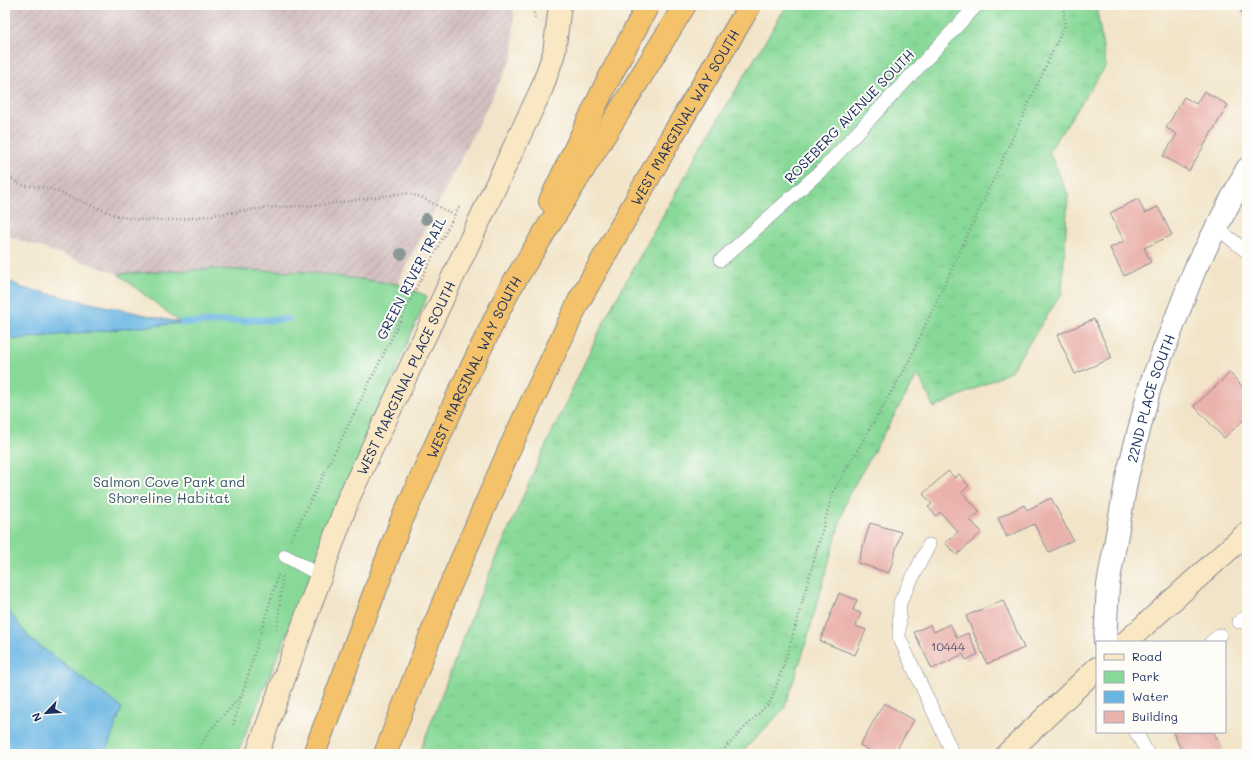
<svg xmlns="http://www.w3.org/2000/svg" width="1252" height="759" viewBox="0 0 1252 759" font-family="Mali,sans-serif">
  <defs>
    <pattern id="industrial-furrows" width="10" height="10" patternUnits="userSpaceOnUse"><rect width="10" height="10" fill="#d2bfc0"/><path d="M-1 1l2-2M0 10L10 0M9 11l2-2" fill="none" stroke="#b4a4a7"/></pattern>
    <pattern id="grass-tufts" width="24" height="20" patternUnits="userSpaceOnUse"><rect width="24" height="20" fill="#88d998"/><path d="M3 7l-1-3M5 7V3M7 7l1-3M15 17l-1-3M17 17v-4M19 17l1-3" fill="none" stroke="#75bb85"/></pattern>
  </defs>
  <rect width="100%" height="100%" fill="#fdfcf7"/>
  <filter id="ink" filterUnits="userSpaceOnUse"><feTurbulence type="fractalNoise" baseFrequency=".025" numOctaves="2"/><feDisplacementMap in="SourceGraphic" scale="8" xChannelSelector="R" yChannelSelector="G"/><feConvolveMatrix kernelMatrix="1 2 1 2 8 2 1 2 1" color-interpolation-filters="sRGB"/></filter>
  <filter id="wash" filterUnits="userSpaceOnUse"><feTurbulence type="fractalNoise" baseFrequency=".012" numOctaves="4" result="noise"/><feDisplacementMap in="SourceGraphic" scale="16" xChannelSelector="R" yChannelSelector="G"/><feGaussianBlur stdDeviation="0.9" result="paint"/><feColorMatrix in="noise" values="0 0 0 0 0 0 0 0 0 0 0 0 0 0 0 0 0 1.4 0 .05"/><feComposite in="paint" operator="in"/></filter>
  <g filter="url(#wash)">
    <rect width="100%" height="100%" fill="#f2e4c8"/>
    <!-- industrial -->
    <path fill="url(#industrial-furrows)" d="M5,5H514L513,56L397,284L306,272L210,269L118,274L5,235Z"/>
    <!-- grass -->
    <path fill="url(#grass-tufts)" stroke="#52847b" d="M787,5H1096L1106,66L1049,151L1068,195L1062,293L1010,372L934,408L918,374L847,498L803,653L784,709L740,754H419L476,605L538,462L607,315L698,153Z"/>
    <!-- park -->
    <path fill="#88d998" stroke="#52847b" d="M210,269L306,272L397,284L427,296L237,754H105L122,708L30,639L5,606V340L181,323L118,274Z"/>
    <!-- water -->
    <g fill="#6ab6e3" stroke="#4272a0">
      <path d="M5,279L23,288L182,323L5,340Z"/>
      <path d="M5,606L30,639L122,708L105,754H5Z"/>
    </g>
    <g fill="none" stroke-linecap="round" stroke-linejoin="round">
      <!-- stream -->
      <path stroke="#6ab6e3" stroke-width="7" d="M182,323L288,319"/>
    </g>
    <g id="blocks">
      <!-- building -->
      <g fill="#eab2ac">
        <path d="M1238,5H1247V22Z"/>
        <path d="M1204,91L1228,105L1189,171L1163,156L1177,134L1166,128L1184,97L1196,104Z"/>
        <path d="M1138,199L1145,213L1158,207L1172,235L1144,248L1151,262L1124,276L1110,248L1124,241L1110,213Z"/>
        <path d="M1094,319L1112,358L1075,374L1057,335Z"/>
        <path d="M1230,373L1247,392V417L1224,438L1194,406Z"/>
        <path d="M948,471L955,478L959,474L969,486L962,492L980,512L970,520L982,532L957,555L945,543L958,532L940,512L936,516L928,507L932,504L923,494Z"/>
        <path d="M1051,498L1073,540L1049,552L1034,524L1007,537L998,518L1024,505L1027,510Z"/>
        <path d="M870,523L901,532L889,573L858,563Z"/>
        <path d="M839,593L857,600L853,610L861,613L856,626L866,630L855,655L820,641Z"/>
        <path d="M1003,600L1024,648L987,664L966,616Z"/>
        <path d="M950,624L957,638L968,633L978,654L966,660L963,654L932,669L914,632L930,625L934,632Z"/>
        <path d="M884,703L914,720L894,754H875L860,745Z"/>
        <path d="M1173,732H1214L1224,754H1183Z"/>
      </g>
    </g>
  </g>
  <g filter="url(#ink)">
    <use href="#blocks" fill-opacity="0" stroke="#868a93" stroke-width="1"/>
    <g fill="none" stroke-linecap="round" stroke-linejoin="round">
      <defs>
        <g id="lane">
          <path d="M1216,227L1247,252"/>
          <path d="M721,260L823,169L977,5"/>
          <path d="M929,545L900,602L899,637L953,754"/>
          <path d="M285,556L320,575"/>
          <path d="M1239,622L1247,616"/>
          <path d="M1211,642L1220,635"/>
          <path d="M1136,732L1148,754"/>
        </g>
        <g id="street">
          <path id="s1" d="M1105,642L1108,585L1127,477L1151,383L1195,269L1247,169"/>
        </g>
        <g id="secondary">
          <path d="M1126,642L1247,533"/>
          <path id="s2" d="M257,754L349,497L542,88L554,53L560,5"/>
          <path d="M1007,754L1097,668"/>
        </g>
        <g id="highway">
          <path d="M550,201L605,86L648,5"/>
          <path id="s3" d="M314,754L400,524L459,393L509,290L685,5"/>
          <path id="s4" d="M385,754L447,593L510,448L579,301L671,138L750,5"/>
        </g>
      </defs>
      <!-- lane casing -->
      <use href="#lane" stroke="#868a93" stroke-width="14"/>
      <!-- street casing -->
      <use href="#street" stroke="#868a93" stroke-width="24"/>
      <!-- secondary casing -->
      <use href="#secondary" stroke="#868a93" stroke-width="24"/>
      <!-- highway casing -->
      <use href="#highway" stroke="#868a93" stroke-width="24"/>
      <!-- path -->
      <g stroke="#868a93" stroke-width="2.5" stroke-dasharray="1 3" stroke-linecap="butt">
        <path d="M532,5L535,19"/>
        <path d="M5,175L22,185L48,188L120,217L143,220H177L264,208L321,205L405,193L421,197L454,215"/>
        <path d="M291,540L421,279L460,205"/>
        <path d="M277,629L283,574"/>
        <path d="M233,725L279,572"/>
        <path d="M195,754L211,729L240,697"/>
        <path d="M719,754L771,701L789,649L833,492L907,365L1065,25L1063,5"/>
      </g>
      <!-- lane -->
      <use href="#lane" stroke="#fff" stroke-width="13"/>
      <!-- street -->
      <use href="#street" stroke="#fff" stroke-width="22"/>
      <!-- secondary -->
      <use href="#secondary" stroke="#fae7c3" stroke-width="22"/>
      <!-- highway -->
      <use href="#highway" stroke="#f3c26a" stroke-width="22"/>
    </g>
    <!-- trees -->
    <g fill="#8b9895">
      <circle cx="426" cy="219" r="6"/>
      <circle cx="401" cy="254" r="6"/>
    </g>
  </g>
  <g text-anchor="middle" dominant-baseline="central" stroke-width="4" stroke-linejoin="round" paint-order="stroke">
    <!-- number labels -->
    <g font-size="12" fill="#4f5072">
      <text x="948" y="646">10444</text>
    </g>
    <!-- street labels -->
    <g font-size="14" fill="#1b2f5e" stroke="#fdfcf7">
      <text transform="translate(849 116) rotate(-46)">ROSEBERG AVENUE SOUTH</text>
      <text stroke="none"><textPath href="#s4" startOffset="705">WEST MARGINAL WAY SOUTH</textPath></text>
      <text transform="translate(411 278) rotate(-63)">GREEN RIVER TRAIL</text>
      <text stroke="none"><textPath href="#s3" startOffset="419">WEST MARGINAL WAY SOUTH</textPath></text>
      <text stroke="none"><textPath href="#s2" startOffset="405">WEST MARGINAL PLACE SOUTH</textPath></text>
      <text stroke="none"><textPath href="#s1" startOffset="249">22ND PLACE SOUTH</textPath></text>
    </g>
    <!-- park labels -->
    <g font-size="14" fill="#365a6c" stroke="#fdfcf7">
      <text x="169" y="481">Salmon Cove Park and<tspan x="169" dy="16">Shoreline Habitat</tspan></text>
    </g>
  </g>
  <!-- margin -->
  <rect width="1252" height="759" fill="none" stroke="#fdfcf7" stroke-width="20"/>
  <!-- legend -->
  <rect x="1096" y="641" width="130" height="92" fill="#fdfcf7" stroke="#a3aaba"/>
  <rect x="1104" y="654" width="20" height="6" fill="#fae7c3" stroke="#a3aaba"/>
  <text x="1132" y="661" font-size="12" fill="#1b2f5e">Road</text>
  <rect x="1104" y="671" width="20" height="12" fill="#88d998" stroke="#a3aaba"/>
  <text x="1132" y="681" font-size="12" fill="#1b2f5e">Park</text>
  <rect x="1104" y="691" width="20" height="12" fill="#6ab6e3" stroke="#a3aaba"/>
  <text x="1132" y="701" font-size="12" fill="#1b2f5e">Water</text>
  <rect x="1104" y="711" width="20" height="12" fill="#eab2ac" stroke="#a3aaba"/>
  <text x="1132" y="721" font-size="12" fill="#1b2f5e">Building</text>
  <!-- north arrow -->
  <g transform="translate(46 713) rotate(245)" stroke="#fdfcf7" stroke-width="3" paint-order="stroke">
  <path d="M0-3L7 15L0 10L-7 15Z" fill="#1b2f5e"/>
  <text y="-6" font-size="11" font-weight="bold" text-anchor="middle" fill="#1b2f5e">N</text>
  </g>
</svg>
